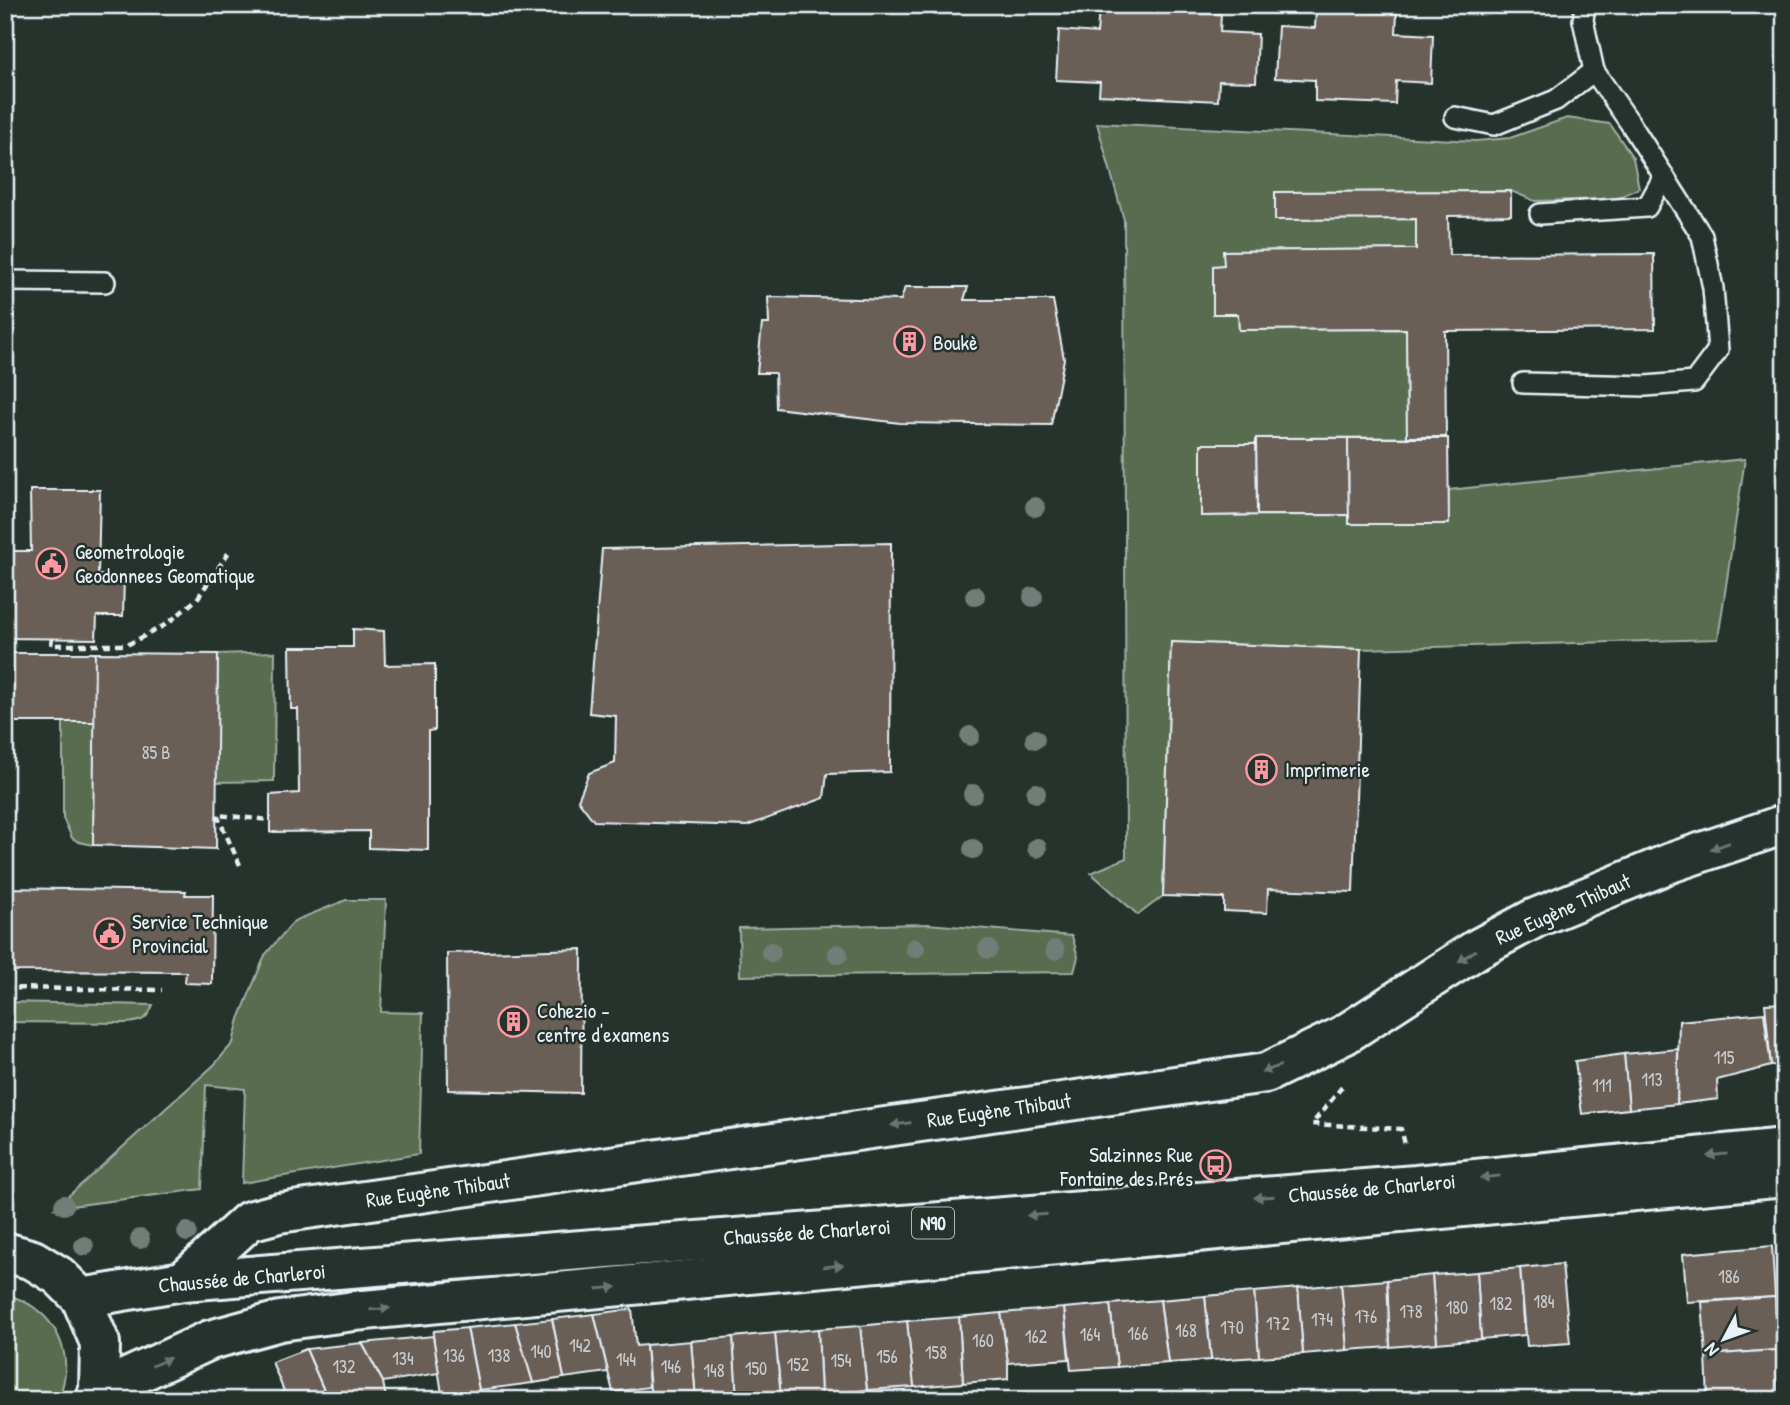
<svg xmlns="http://www.w3.org/2000/svg" width="1790" height="1405" viewBox="0 0 1790 1405" font-family="'Patrick Hand',sans-serif">
  <rect width="100%" height="100%" fill="#26332d"/>
  <filter id="ink" filterUnits="userSpaceOnUse"><feTurbulence type="fractalNoise" baseFrequency=".0143" numOctaves="2"/><feDisplacementMap in="SourceGraphic" scale="14" xChannelSelector="R" yChannelSelector="G"/><feConvolveMatrix kernelMatrix="1 2 1 2 8 2 1 2 1" color-interpolation-filters="sRGB"/></filter>
  <g filter="url(#ink)">
    <!-- green -->
    <g fill="#586c50" stroke="#a0aea4" stroke-width="2">
      <path d="M1567,118L1610,124L1633,158L1639,188L1616,199L1535,201L1511,191L1275,192L1276,220L1416,219V249L1224,251V265L1213,267V314H1238L1239,330L1406,329L1407,437L1257,438L1256,444H1201V516L1349,515L1350,524H1448L1449,490L1745,459L1718,639L1361,649L1171,642L1163,896L1138,915L1091,873L1126,858L1124,220L1097,123L1476,141L1510,138Z"/>
      <path d="M275,652L274,781L216,782L218,654Z"/>
      <path d="M63,722H96L93,845L79,842L72,838L63,818Z"/>
      <path d="M346,900H386L381,1012L423,1013L419,1154L242,1183L245,1089L206,1085L202,1189L55,1208L214,1065L233,1043L239,1019L265,955L294,921Z"/>
      <path d="M927,924L1072,936L1078,957L1074,972L740,976L739,928Z"/>
      <path d="M5,1002L153,1005C147,1020 143,1021 127,1023L5,1022Z"/>
      <path d="M5,1294C54,1308 78,1352 58,1400H5Z"/>
    </g>
    <!-- building -->
    <g fill="#6a5e57" stroke="#e8f1f8" stroke-width="2">
      <path d="M1099,8L1221,14L1220,32L1258,34L1256,82L1219,81L1218,101L1099,95L1100,82L1056,80L1059,30L1097,33Z"/>
      <path d="M1316,9L1397,13L1396,33L1433,35L1431,83L1396,81L1395,104L1315,101V80L1275,78L1278,26L1315,28Z"/>
      <path d="M1511,191V215L1448,216L1449,255L1654,254L1655,329L1445,331L1446,437H1407L1406,329L1239,330L1238,314H1213V266L1224,265L1223,251L1416,249V219L1275,220V192Z"/>
      <path d="M905,287H968L964,300H1053L1064,359L1051,425L900,423L776,408L775,373H757L762,324H769L768,297L901,300Z"/>
      <path d="M1256,438H1348L1349,515H1257Z"/>
      <path d="M1348,438H1448L1449,524H1349Z"/>
      <path d="M1201,444H1256L1257,515L1201,516Z"/>
      <path d="M30,490H100L98,575L124,576L123,616H97L96,639L5,638V551H31Z"/>
      <path d="M891,543L890,772L827,774L824,798L747,826L594,821L578,800L589,773L615,763L616,716L589,713L602,549Z"/>
      <path d="M353,629L384,631L385,665L435,664V730L428,731V850L369,848V831L270,832V795L299,793L298,709H291L290,647H353Z"/>
      <path d="M1171,642L1361,649L1353,892L1268,889L1267,913L1224,911V898L1163,896Z"/>
      <path d="M5,653H95L96,722H5Z"/>
      <path d="M95,653L218,654L216,849L93,845Z"/>
      <path d="M5,888L186,891L185,895H213L212,984L185,983L186,972L5,971Z"/>
      <path d="M582,949L581,1093L448,1090L447,953Z"/>
      <path d="M1785,1003V1066H1771L1765,1004Z"/>
      <path d="M1764,1013L1771,1066L1717,1080L1718,1099L1677,1104L1679,1021Z"/>
      <path d="M1678,1049L1677,1104L1629,1109L1624,1054Z"/>
      <path d="M1624,1054L1629,1109L1582,1114L1575,1061Z"/>
      <path d="M1772,1246L1775,1297L1687,1302L1683,1254Z"/>
      <path d="M1562,1264L1570,1343L1527,1346L1520,1268Z"/>
      <path d="M1520,1268L1525,1335L1481,1339L1477,1272Z"/>
      <path d="M1477,1272L1481,1339L1437,1343L1432,1275Z"/>
      <path d="M1432,1275L1437,1343L1390,1347L1387,1280Z"/>
      <path d="M1387,1280L1390,1347L1347,1350L1341,1284Z"/>
      <path d="M1341,1284L1347,1350L1303,1354L1298,1288Z"/>
      <path d="M1298,1288L1303,1354L1259,1357L1254,1292Z"/>
      <path d="M1254,1292L1259,1357L1211,1360L1205,1296Z"/>
      <path d="M1205,1296L1211,1360L1168,1363L1160,1300Z"/>
      <path d="M1775,1297L1777,1350L1706,1355L1702,1302Z"/>
      <path d="M1160,1300L1168,1363L1117,1367L1110,1304Z"/>
      <path d="M1110,1304L1117,1367L1071,1370L1064,1308Z"/>
      <path d="M1064,1308L1069,1359L1008,1363L1001,1313Z"/>
      <path d="M632,1309L636,1346L646,1345L649,1387L613,1392L594,1314Z"/>
      <path d="M1001,1313L1008,1363V1379L963,1383L959,1317Z"/>
      <path d="M594,1314L608,1372L564,1378L552,1319Z"/>
      <path d="M959,1317L963,1383L914,1387L907,1321Z"/>
      <path d="M552,1319L564,1378L533,1383L515,1323Z"/>
      <path d="M907,1321L914,1387L867,1390L860,1326Z"/>
      <path d="M515,1323L533,1383L479,1390L467,1328Z"/>
      <path d="M860,1326L867,1390L821,1395L818,1329Z"/>
      <path d="M467,1328L479,1390L480,1400H443L433,1336L434,1331Z"/>
      <path d="M818,1329L821,1395L781,1398L775,1333Z"/>
      <path d="M775,1333L781,1398L737,1400L733,1337Z"/>
      <path d="M433,1336L439,1373L383,1382L362,1343Z"/>
      <path d="M733,1337L737,1400H696L691,1341Z"/>
      <path d="M691,1341L696,1400H651L646,1345Z"/>
      <path d="M362,1343L383,1382L386,1398L373,1400H328L306,1349Z"/>
      <path d="M306,1349L328,1400H270L284,1391L272,1362Z"/>
      <path d="M1777,1350L1779,1400H1708L1706,1355Z"/>
    </g>
    <g fill="none" stroke-linecap="round" stroke-linejoin="round">
      <defs>
        <g id="service">
          <path d="M1455,117L1494,125L1556,100L1594,71"/>
          <path d="M1540,214L1647,207L1664,176"/>
          <path d="M5,281L105,282"/>
          <path d="M1523,383L1646,386L1694,382L1718,350L1713,288L1702,236L1630,123L1594,71L1583,20L1585,5"/>
        </g>
        <path id="minor" d="M183,1281L249,1221L279,1213L1266,1073L1344,1035L1477,949L1535,918L1670,863L1785,824"/>
        <g id="primary">
          <path d="M5,1252L33,1260L59,1276L81,1298L100,1343L99,1391L95,1400"/>
          <path d="M81,1298L183,1281L1416,1185L1785,1148"/>
          <path d="M99,1391L210,1340L280,1321L354,1311L1785,1177"/>
        </g>
      </defs>
      <!-- service casing -->
      <use href="#service" stroke="#e8f1f8" stroke-width="24"/>
      <!-- minor casing -->
      <use href="#minor" stroke="#e8f1f8" stroke-width="44"/>
      <!-- primary casing -->
      <use href="#primary" stroke="#e8f1f8" stroke-width="44"/>
      <!-- path -->
      <g stroke="#e8f1f8" stroke-width="4.5" stroke-dasharray="7 5" stroke-linecap="butt">
        <path d="M52,638L51,645H127L150,633L167,624L197,599L231,549"/>
        <path d="M240,865L217,815L270,820"/>
        <path d="M5,988L162,990"/>
        <path d="M1342,1087L1312,1124L1401,1129L1405,1144"/>
      </g>
      <!-- service -->
      <use href="#service" stroke="#26332d" stroke-width="19"/>
      <!-- minor -->
      <use href="#minor" stroke="#26332d" stroke-width="38"/>
      <!-- primary -->
      <use href="#primary" stroke="#26332d" stroke-width="38"/>
    </g>
    <!-- trees -->
    <g fill="#717e78">
      <circle cx="1035" cy="507" r="10"/>
      <circle cx="975" cy="596" r="10"/>
      <circle cx="1033" cy="597" r="10"/>
      <circle cx="970" cy="736" r="10"/>
      <circle cx="1035" cy="739" r="10"/>
      <circle cx="1036" cy="793" r="10"/>
      <circle cx="973" cy="794" r="10"/>
      <circle cx="1037" cy="848" r="10"/>
      <circle cx="973" cy="849" r="10"/>
      <circle cx="915" cy="948" r="10"/>
      <circle cx="988" cy="949" r="10"/>
      <circle cx="1055" cy="950" r="10"/>
      <circle cx="771" cy="952" r="10"/>
      <circle cx="838" cy="954" r="10"/>
      <circle cx="64" cy="1205" r="10"/>
      <circle cx="187" cy="1232" r="10"/>
      <circle cx="140" cy="1239" r="10"/>
      <circle cx="84" cy="1246" r="10"/>
    </g>
    <!-- one-way arrows -->
    <defs><path id="oneway-solid" d="M-6-.8H1V-3.2L6.5 0L1 3.2V.8H-6Z" transform="scale(1.75)"/></defs>
    <g fill="#6a7674">
      <use href="#oneway-solid" transform="translate(1720 846) rotate(161)"/>
      <use href="#oneway-solid" transform="translate(1467 956) rotate(147)"/>
      <use href="#oneway-solid" transform="translate(1271 1069) rotate(159)"/>
      <use href="#oneway-solid" transform="translate(901 1124) rotate(172)"/>
      <use href="#oneway-solid" transform="translate(1717 1155) rotate(174)"/>
      <use href="#oneway-solid" transform="translate(1490 1177) rotate(174)"/>
      <use href="#oneway-solid" transform="translate(1264 1197) rotate(176)"/>
      <use href="#oneway-solid" transform="translate(1037 1215) rotate(176)"/>
      <use href="#oneway-solid" transform="translate(833 1266) rotate(-5)"/>
      <use href="#oneway-solid" transform="translate(607 1288) rotate(-5)"/>
      <use href="#oneway-solid" transform="translate(380 1309) rotate(-5)"/>
      <use href="#oneway-solid" transform="translate(161 1362) rotate(-24)"/>
    </g>
  </g>
  <!-- icons -->
  <defs>
    <symbol id="building-ring" viewBox="-11 -11 22 22"><circle r="9.5" fill="#26332d" stroke="#ff9aa2" stroke-width="1.5"/><path d="M-4-6H4V6H1V3H-1V6H-4ZM-2.5-4.3h1.7v1.8h-1.7ZM.8-4.3h1.7v1.8H.8ZM-2.5-1h1.7V.8h-1.7ZM.8-1h1.7V.8H.8Z" fill="#ff9aa2"/></symbol>
    <symbol id="civic-ring" viewBox="-11 -11 22 22"><circle r="9.5" fill="#26332d" stroke="#ff9aa2" stroke-width="1.5"/><path d="M-.6-6.5H3V-4.5H.6V-3L4-1V1h2V6H-6V1h2V-1L-.6-3ZM-1.2 2.5V6h2.4V2.5Z" fill="#ff9aa2"/></symbol>
    <symbol id="bus-ring" viewBox="-11 -11 22 22"><circle r="9.5" fill="#26332d" stroke="#ff9aa2" stroke-width="1.5"/><path d="M-5-6H5V4H4V6H2V4H-2V6H-4V4H-5ZM-3.5-4V0h7V-4ZM-3.5 1.2v1.5H-2V1.2ZM2 1.2v1.5H3.5V1.2Z" fill="#ff9aa2"/></symbol>
  </defs>
  <g fill-rule="evenodd">
    <use href="#building-ring" x="892" y="324" width="35" height="35"/>
    <use href="#civic-ring" x="34" y="546" width="35" height="35"/>
    <use href="#building-ring" x="1244" y="752" width="35" height="35"/>
    <use href="#civic-ring" x="92" y="916" width="35" height="35"/>
    <use href="#building-ring" x="496" y="1004" width="35" height="35"/>
    <use href="#bus-ring" x="1198" y="1148" width="35" height="35"/>
  </g>
  <g text-anchor="middle" dominant-baseline="central" stroke-width="5" stroke-linejoin="round" paint-order="stroke">
    <!-- number labels -->
    <g font-size="18" fill="#c8ccd0">
      <text x="156" y="752">85 B</text>
      <text x="1724" y="1057">115</text>
      <text x="1652" y="1079">113</text>
      <text x="1602" y="1085">111</text>
      <text x="1729" y="1276">186</text>
      <text x="1544" y="1301">184</text>
      <text x="1501" y="1303">182</text>
      <text x="1457" y="1307">180</text>
      <text x="1411" y="1311">178</text>
      <text x="1366" y="1316">176</text>
      <text x="1322" y="1319">174</text>
      <text x="1278" y="1323">172</text>
      <text x="1232" y="1327">170</text>
      <text x="1186" y="1330">168</text>
      <text x="1138" y="1333">166</text>
      <text x="1090" y="1334">164</text>
      <text x="1036" y="1336">162</text>
      <text x="983" y="1340">160</text>
      <text x="580" y="1345">142</text>
      <text x="541" y="1351">140</text>
      <text x="936" y="1352">158</text>
      <text x="454" y="1355">136</text>
      <text x="499" y="1355">138</text>
      <text x="887" y="1356">156</text>
      <text x="403" y="1358">134</text>
      <text x="626" y="1359">144</text>
      <text x="841" y="1360">154</text>
      <text x="798" y="1364">152</text>
      <text x="344" y="1366">132</text>
      <text x="671" y="1366">146</text>
      <text x="756" y="1368">150</text>
      <text x="714" y="1370">148</text>
    </g>
    <!-- shield labels -->
    <rect fill="#26332d" stroke="#aeb8bb" stroke-width="2" x="912" y="1207.5" width="42" height="31" rx="5"/>
    <g font-size="19" font-weight="bold" fill="#e8f1f8">
      <text x="933" y="1223">N90</text>
    </g>
    <!-- poi labels -->
    <g font-size="21" fill="#e8f1f8" stroke="#26332d" text-anchor="start">
      <text x="933" y="342">Boukè</text>
      <text x="75" y="551">Geometrologie<tspan x="75" dy="24">Geodonnees Geomatique</tspan></text>
      <text x="1285" y="769">Imprimerie</text>
      <text x="132" y="921">Service Technique<tspan x="132" dy="24">Provincial</tspan></text>
      <text x="537" y="1010">Cohezio -<tspan x="537" dy="24">centre d'examens</tspan></text>
      <text x="1193" y="1154" text-anchor="end">Salzinnes Rue<tspan x="1193" dy="24">Fontaine des Prés</tspan></text>
    </g>
    <!-- street labels -->
    <g font-size="21" fill="#e8f1f8" stroke="#26332d">
      <text transform="translate(1563 909) rotate(-24)">Rue Eugène Thibaut</text>
      <text transform="translate(999 1110) rotate(-8)">Rue Eugène Thibaut</text>
      <text transform="translate(1372 1188) rotate(-5)">Chaussée de Charleroi</text>
      <text transform="translate(438 1190) rotate(-8)">Rue Eugène Thibaut</text>
      <text transform="translate(807 1232) rotate(-4)">Chaussée de Charleroi</text>
      <text transform="translate(242 1278) rotate(-5)">Chaussée de Charleroi</text>
    </g>
  </g>
  <!-- margin -->
  <rect width="1790" height="1405" fill="none" stroke="#26332d" stroke-width="28"/>
  <rect x="14" y="14" width="1762" height="1377" fill="none" stroke="#e8f1f8" stroke-width="2.5" filter="url(#ink)"/>
  <!-- north arrow -->
  <g transform="translate(1724 1339) rotate(229)" stroke="#26332d" stroke-width="5" paint-order="stroke">
  <path d="M0-5L12 26L0 18L-12 26Z" fill="#e8f1f8"/>
  <text y="-10" font-size="19" font-weight="bold" text-anchor="middle" fill="#e8f1f8">N</text>
  </g>
</svg>
